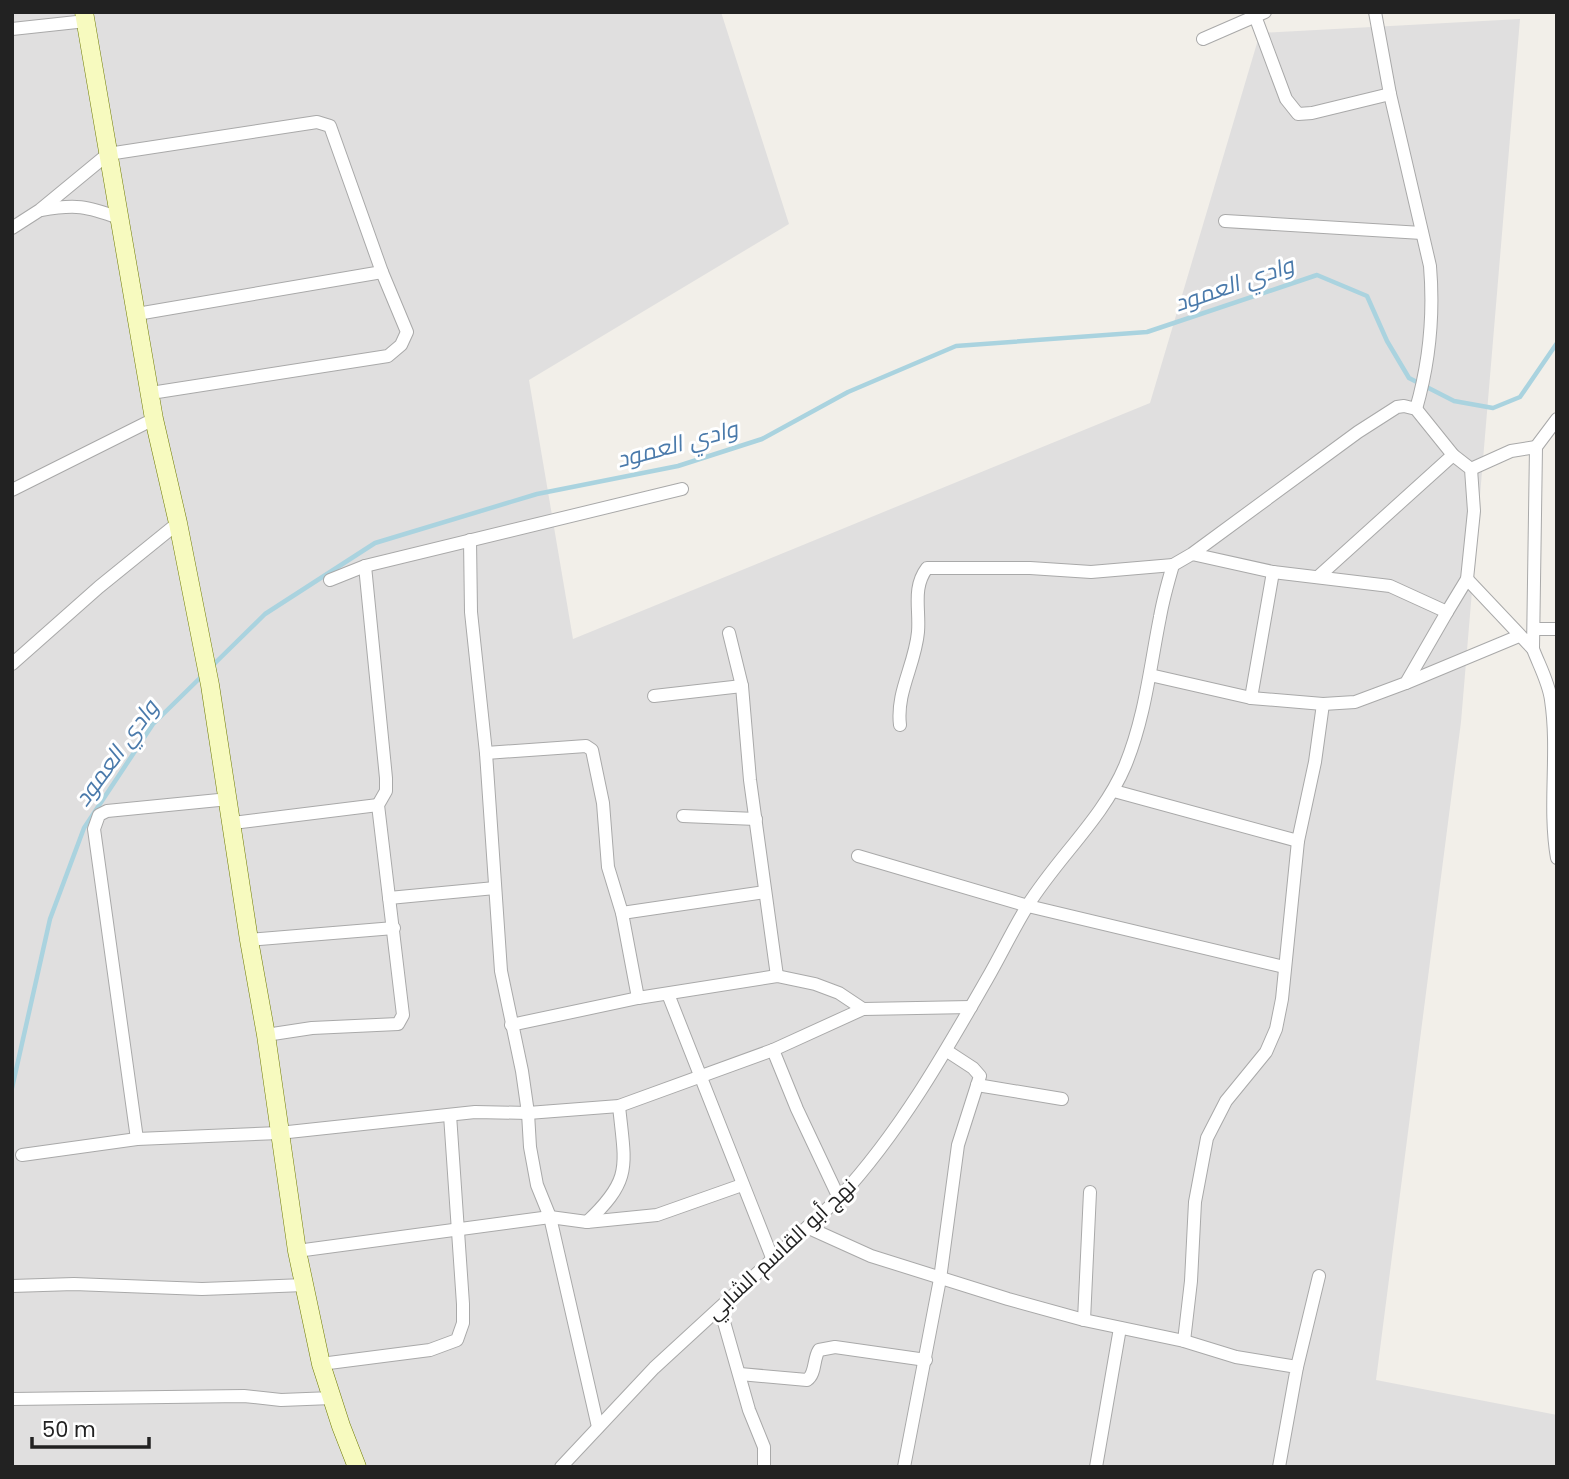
<svg xmlns="http://www.w3.org/2000/svg" width="1569" height="1479" viewBox="0 0 1569 1479" font-family="Poppins,Cairo,sans-serif">
  <rect width="100%" height="100%" fill="#f2efe9"/>
  <!-- residential -->
  <path fill="#e0dfdf" d="M12,12H721L789,224L529,380L573,639L1150,403L1260,33L1520,19L1461,722L1376,1380L1557,1415V1467H12Z"/>
  <g fill="none" stroke-linecap="round" stroke-linejoin="round">
    <!-- stream -->
    <g stroke="#aad3df" stroke-width="4.5">
      <path d="M211,667L265,614L375,543L537,494L678,466L762,439L848,392L956,346L1147,332L1317,275L1367,296L1387,341L1409,378L1454,401L1493,408L1520,397L1557,343"/>
      <path d="M12,1088L50,919L84,828L153,724L202,676"/>
    </g>
    <defs>
      <g id="street">
        <path d="M1375,12L1390,94L1430,266C1434,314 1429,364 1416,409"/>
        <path d="M1255,16L1286,99L1298,114L1312,113L1390,94"/>
        <path d="M12,29L86,21"/>
        <path d="M1203,39L1265,12"/>
        <path d="M41,210C76,204 86,206 119,218"/>
        <path d="M1225,221L1422,233"/>
        <path d="M12,228L40,210L108,154L317,122L330,126L382,272L407,332L401,345L388,356L151,393"/>
        <path d="M137,314L382,272"/>
        <path d="M1471,469L1511,451L1536,447"/>
        <path d="M12,490L154,419"/>
        <path d="M470,540L471,612L486,753L501,971L522,1071L528,1113L530,1147L537,1185L550,1217L598,1427"/>
        <path d="M1319,576L1453,455"/>
        <path d="M1467,579L1533,649L1536,447L1557,419"/>
        <path d="M330,580L365,566L682,489"/>
        <path d="M1534,629H1557"/>
        <path d="M729,633L742,686L750,780L777,976"/>
        <path d="M1533,649C1539,665 1549,683 1551,700C1559,753 1548,806 1557,858"/>
        <path d="M12,664L99,587L178,523"/>
        <path d="M1406,683L1519,636"/>
        <path d="M654,696L742,686"/>
        <path d="M1251,698L1273,572"/>
        <path d="M1323,704L1355,702L1406,683L1447,612"/>
        <path d="M900,725C896,692 915,665 918,632C920,609 912,588 927,568H1030L1091,572L1173,565"/>
        <path d="M486,753L586,746L592,750L603,803L608,867L622,913L638,998"/>
        <path d="M1114,791L1298,841L1315,762L1323,704L1251,698L1150,675"/>
        <path d="M683,816L756,819"/>
        <path d="M233,823L378,805"/>
        <path d="M858,856L1028,906L1284,967"/>
        <path d="M389,898L495,888"/>
        <path d="M622,913L765,892"/>
        <path d="M249,940L394,928"/>
        <path d="M668,994L773,1260"/>
        <path d="M511,1025L638,998L777,976L815,984L839,993L863,1009"/>
        <path d="M266,1035L312,1028L398,1024L403,1015L378,805L386,791V778L365,566"/>
        <path d="M773,1050L797,1109L839,1198"/>
        <path d="M977,1085L1062,1099"/>
        <path d="M137,1139L94,829L99,815L107,811L229,799"/>
        <path d="M22,1155L137,1139L279,1133L475,1112L528,1113L619,1106L773,1050L863,1009L971,1007"/>
        <path d="M587,1222C633,1179 625,1166 619,1106"/>
        <path d="M809,1228L871,1256L1008,1299L1084,1320L1184,1341L1236,1357L1297,1367L1279,1467"/>
        <path d="M297,1251L550,1217L587,1222L657,1215L742,1185"/>
        <path d="M12,1286L74,1284L202,1289L304,1285"/>
        <path d="M720,1308L749,1410L764,1447V1467"/>
        <path d="M1084,1320L1090,1192"/>
        <path d="M1184,1341L1191,1281L1195,1202L1207,1138L1226,1101L1266,1052L1276,1029L1282,999L1298,841"/>
        <path d="M321,1364L430,1350L457,1340L463,1323V1304L450,1115"/>
        <path d="M1297,1367L1319,1276"/>
        <path d="M740,1374L807,1380C816,1374 813,1359 819,1350L835,1347L926,1360"/>
        <path d="M12,1399L244,1396L281,1400L332,1398"/>
        <path d="M561,1467L654,1368L839,1198C899,1133 943,1056 987,979C1001,955 1013,929 1028,905C1058,857 1103,818 1125,766C1145,718 1150,667 1160,617C1163,600 1168,582 1173,565L1192,554L1358,432L1397,407L1404,406L1416,409L1453,455L1471,469L1474,511L1467,579L1447,612L1390,586L1273,572L1192,554"/>
        <path d="M904,1467L940,1279L958,1145L980,1076L973,1068L947,1051"/>
        <path d="M1096,1467L1120,1328"/>
      </g>
      <path id="secondary" d="M84,12L154,419L178,523L210,685L249,940L266,1035L297,1251L321,1364L341,1426L357,1467"/>
    </defs>
    <!-- street casing -->
    <use href="#street" stroke="#a9a9a9" stroke-width="14"/>
    <!-- secondary casing -->
    <use href="#secondary" stroke="#707d05" stroke-width="19"/>
    <!-- street -->
    <use href="#street" stroke="#fff" stroke-width="12"/>
    <!-- secondary -->
    <use href="#secondary" stroke="#f7fabf" stroke-width="18"/>
  </g>
  <g text-anchor="middle" dominant-baseline="central" stroke-width="6" stroke-linejoin="round" paint-order="stroke">
    <!-- street labels -->
    <g font-size="21" fill="#222" stroke="#fff">
      <text transform="translate(781 1249) rotate(-43)">نهج أبو القاسم الشابي</text>
    </g>
    <!-- water labels -->
    <g font-size="23" font-style="italic" fill="#4a7aab" stroke="#fff">
      <text transform="translate(1234 284) rotate(-19)">وادي العمود</text>
      <text transform="translate(677 444) rotate(-15)">وادي العمود</text>
      <text transform="translate(116 753) rotate(-54)">وادي العمود</text>
    </g>
  </g>
  <!-- border -->
  <rect width="1569" height="1479" fill="none" stroke="#222222" stroke-width="28"/>
  <!-- scale -->
  <path d="M32 1437v10h117v-10" fill="none" stroke="#222222" stroke-width="3.5"/>
  <text x="42" y="1437" font-size="21" fill="#222222" stroke="#ffffff" stroke-width="5" paint-order="stroke">50 m</text>
</svg>
